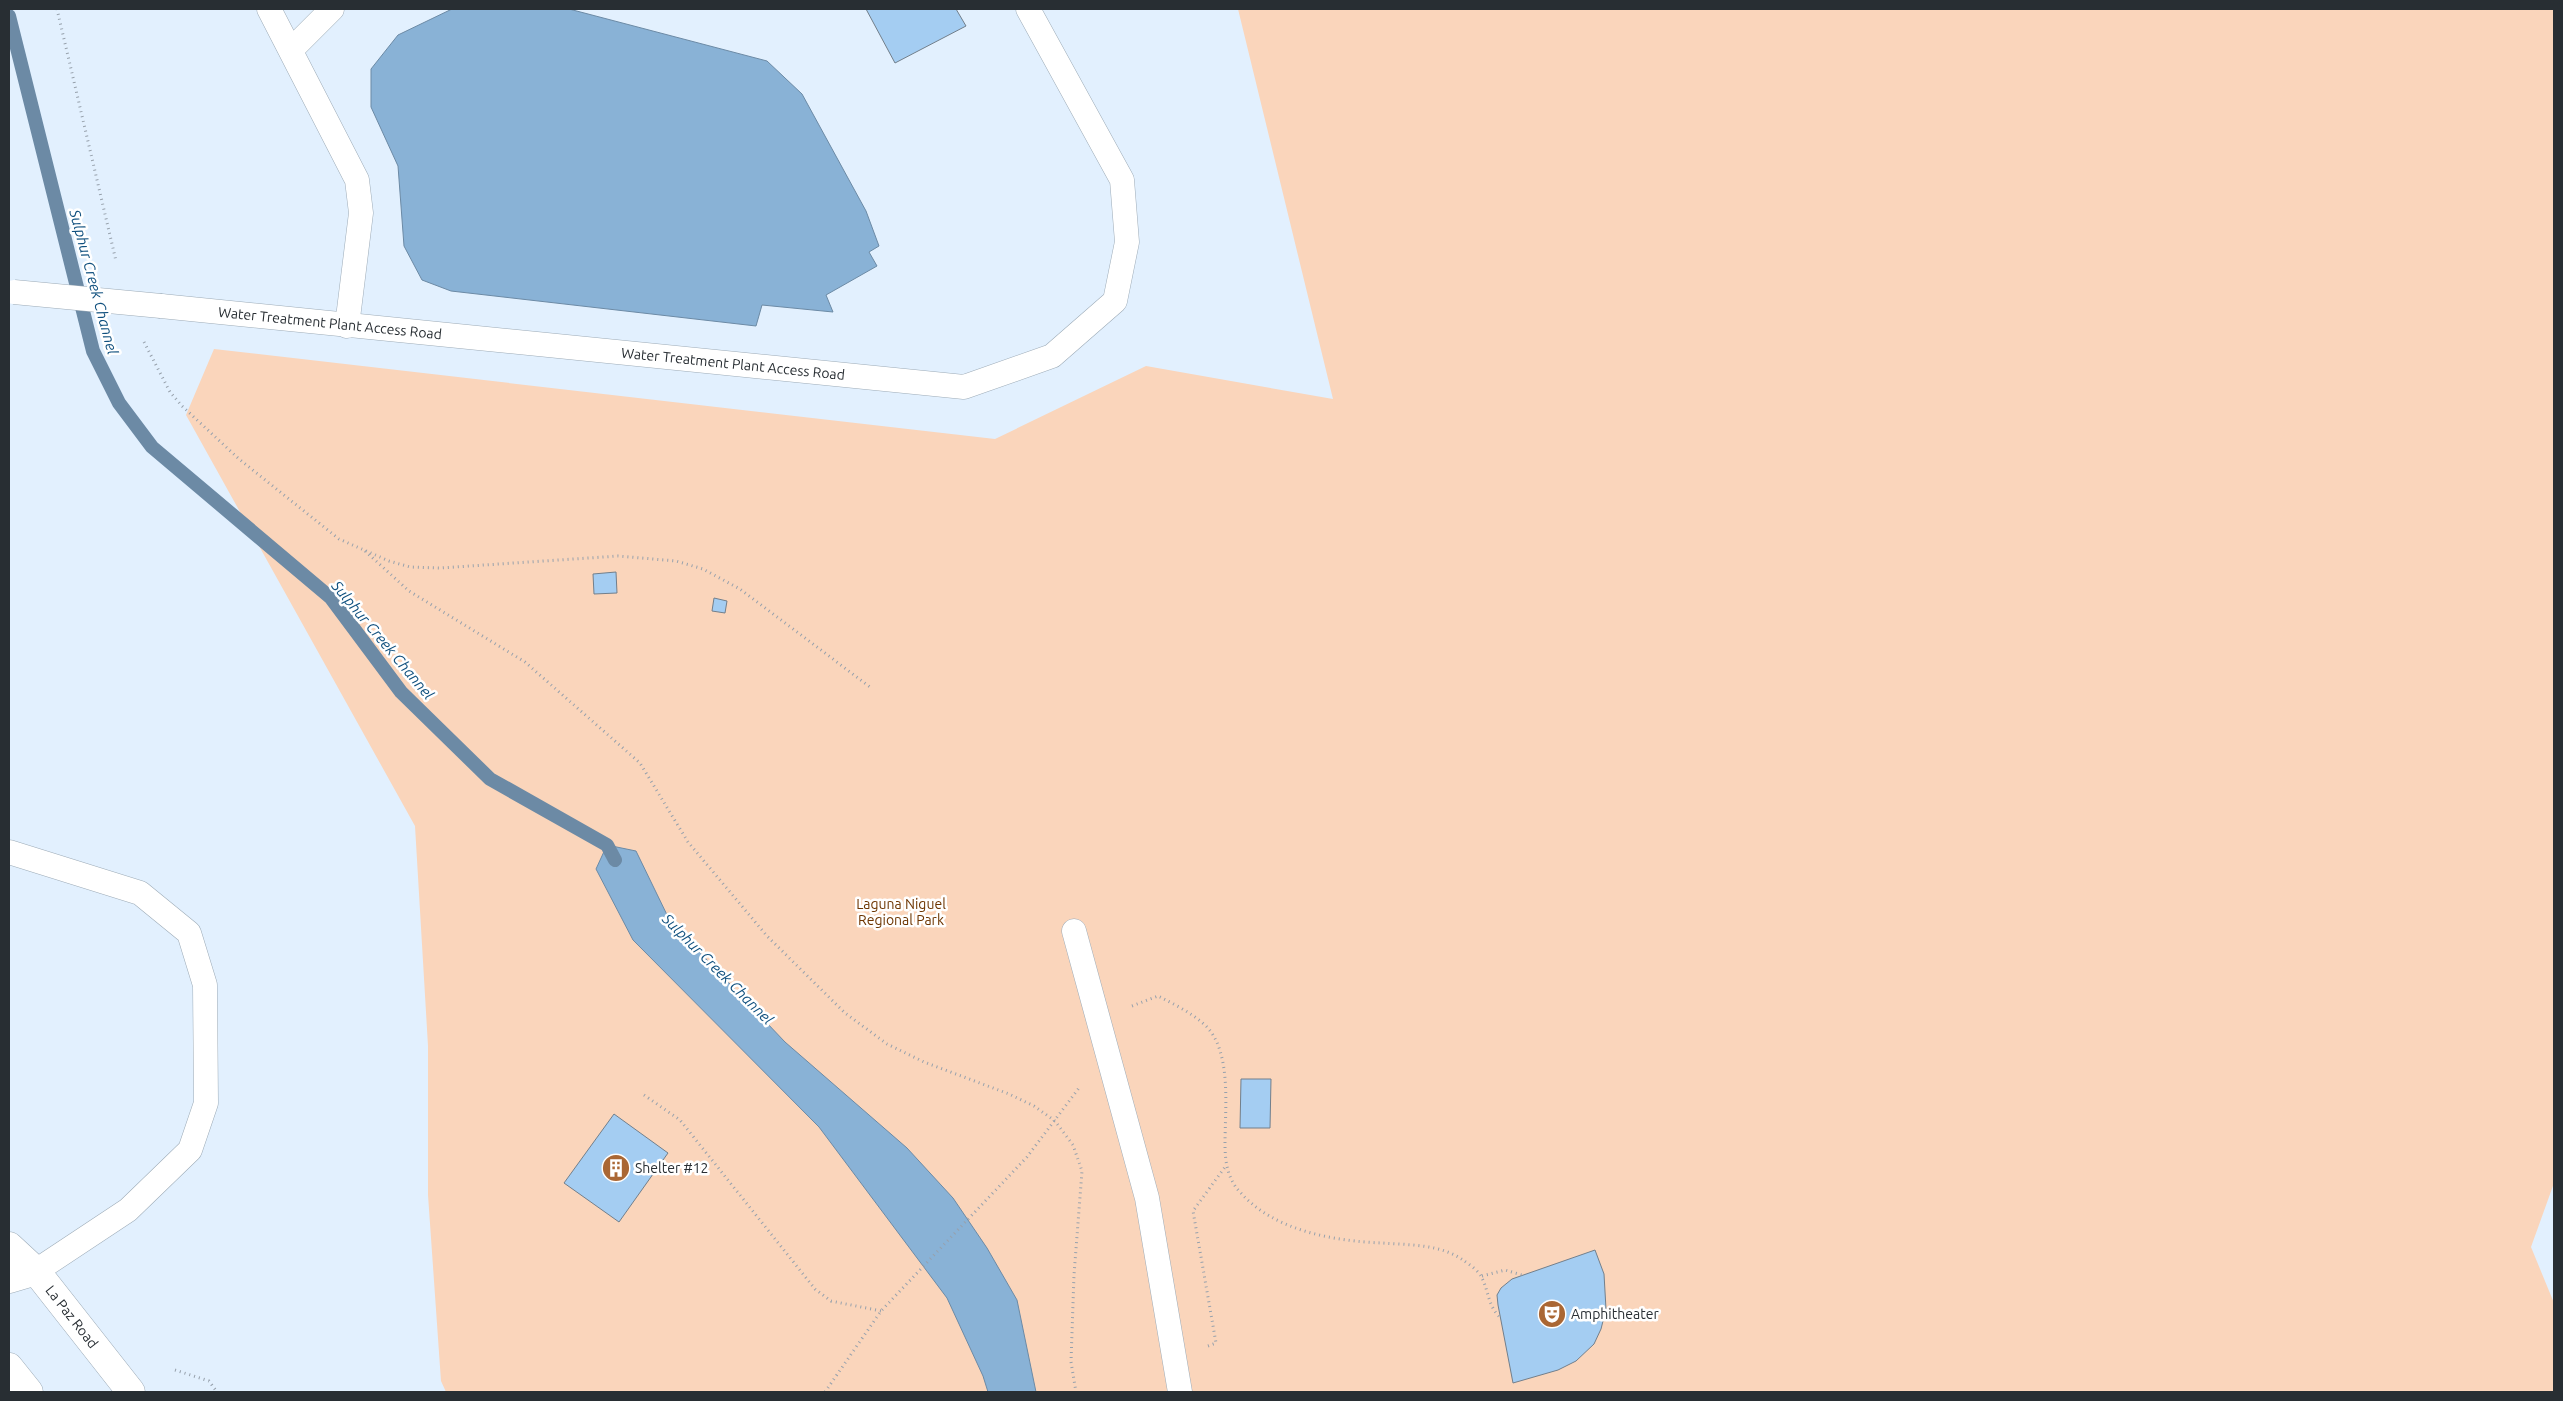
<svg xmlns="http://www.w3.org/2000/svg" width="2563" height="1401" viewBox="0 0 2563 1401" font-family="Ubuntu,sans-serif">
  <rect width="100%" height="100%" fill="#e2f0fe"/>
  <!-- green -->
  <path fill="#fad5bb" d="M1238,9H2554V1183L2531,1247L2554,1303V1392H446L441,1381L428,1195V1046L415,826L186,415L214,349L995,439L1146,366L1333,399Z"/>
  <!-- water -->
  <g fill="#89b2d6" stroke="#6c8aa5">
    <path d="M452,9H569L767,61L802,94L866,211L879,246L869,252L877,266L826,295L833,312L762,305L756,326L451,291L422,280L404,246L398,166L371,107V69L398,35Z"/>
    <path d="M607,845L636,851L670,921L785,1042L907,1148L953,1198L987,1248L1017,1300L1036,1392H988L983,1376L947,1298L819,1127L633,940L596,869Z"/>
  </g>
  <g fill="none" stroke-linecap="round" stroke-linejoin="round">
    <!-- stream -->
    <path stroke="#6c8aa5" stroke-width="14" d="M9,16L93,351L119,403L152,447L331,598L401,692L490,779L607,845L615,860"/>
  </g>
  <!-- building -->
  <g fill="#a4cdf2" stroke="#727f8b">
    <path d="M866,9H956L966,26L895,63Z"/>
    <path d="M616,572L617,593L594,594L593,574Z"/>
    <path d="M714,598L727,601L725,613L712,611Z"/>
    <path d="M1241,1079H1271L1270,1128H1240Z"/>
    <path d="M614,1114L668,1153L619,1222L564,1183Z"/>
    <path d="M1595,1250L1604,1274L1606,1309L1601,1329L1594,1344L1576,1361L1558,1370L1513,1383L1498,1305L1497,1295L1501,1288L1512,1279Z"/>
  </g>
  <g fill="none" stroke-linecap="round" stroke-linejoin="round">
    <defs>
      <g id="service">
        <path d="M269,9L357,180L361,213L347,326"/>
        <path d="M291,50L332,9"/>
        <path id="s1" d="M161,306L964,387L1052,356L1115,301L1127,242L1122,180L1028,9"/>
        <path d="M9,852L140,893L189,933L205,985L206,1103L190,1150L128,1210L36,1271"/>
        <path d="M1074,931L1147,1198L1180,1392"/>
      </g>
      <g id="secondary">
        <path id="s2" d="M9,1246L36,1271L131,1392"/>
        <path d="M9,1279L36,1271"/>
        <path d="M9,1367L29,1392"/>
      </g>
    </defs>
    <!-- service casing -->
    <use href="#service" stroke="#9dabb7" stroke-width="25"/>
    <!-- secondary casing -->
    <use href="#secondary" stroke="#9dabb7" stroke-width="29"/>
    <!-- path -->
    <g stroke="#97a1ac" stroke-width="3" stroke-dasharray="1 4" stroke-linecap="butt">
      <path d="M57,9L116,261"/>
      <path d="M144,342L170,392L182,406L239,459L339,539L389,561L410,567L440,568L618,556L676,561L703,569L740,589L870,687"/>
      <path d="M365,551L409,591L525,662L640,763L688,842L767,936L845,1013L887,1044L924,1062L1009,1094L1034,1106L1055,1121L1073,1145L1082,1171L1074,1275L1071,1362L1076,1392"/>
      <path d="M1132,1006L1158,996C1174,1004 1192,1013 1206,1026C1232,1052 1225,1109 1225,1143C1225,1161 1227,1178 1240,1192C1274,1231 1334,1241 1382,1243C1409,1245 1440,1244 1463,1260C1469,1264 1480,1272 1482,1278C1489,1292 1488,1307 1501,1318"/>
      <path d="M644,1095L680,1120L815,1289L831,1301L881,1311"/>
      <path d="M1482,1276L1505,1270L1522,1275"/>
      <path d="M1208,1346L1216,1343L1193,1211L1225,1167"/>
      <path d="M175,1370L209,1381L217,1392"/>
      <path d="M825,1392L881,1311L1027,1157L1079,1088"/>
    </g>
    <!-- service -->
    <use href="#service" stroke="#fff" stroke-width="24"/>
    <!-- secondary -->
    <use href="#secondary" stroke="#fff" stroke-width="28"/>
    <defs>
      <path id="service-bridge" d="M14,292L161,306"/>
    </defs>
    <!-- service-bridge casing -->
    <use href="#service-bridge" stroke="#9dabb7" stroke-width="25" stroke-linecap="butt"/>
    <!-- service-bridge -->
    <use href="#service-bridge" stroke="#fff" stroke-width="24"/>
  </g>
  <!-- icons -->
  <defs>
    <symbol id="building-disc" viewBox="-11 -11 22 22"><circle r="9.5" fill="#aa6734" stroke="#fff"/><path d="M-4-6H4V6H1V3H-1V6H-4ZM-2.5-4.3h1.7v1.8h-1.7ZM.8-4.3h1.7v1.8H.8ZM-2.5-1h1.7V.8h-1.7ZM.8-1h1.7V.8H.8Z" fill="#fff"/></symbol>
    <symbol id="theatre-disc" viewBox="-11 -11 22 22"><circle r="9.5" fill="#aa6734" stroke="#fff"/><path d="M-5-5.5Q0-4 5-5.5V0Q5 5 0 6Q-5 5-5 0ZM-3.3-2.5H-1v1.5H-3.3ZM1-2.5H3.3v1.5H1ZM-2.8 1Q0 5.5 2.8 1Z" fill="#fff"/></symbol>
  </defs>
  <g fill-rule="evenodd">
    <use href="#building-disc" x="600" y="1152" width="32" height="32"/>
    <use href="#theatre-disc" x="1536" y="1298" width="32" height="32"/>
  </g>
  <g text-anchor="middle" dominant-baseline="central" stroke-width="5" stroke-linejoin="round" paint-order="stroke">
    <!-- street labels -->
    <g font-size="14" fill="#282e33" stroke="#fff">
      <text stroke="none"><textPath href="#s1" startOffset="170">Water Treatment Plant Access Road</textPath></text>
      <text stroke="none"><textPath href="#s1" startOffset="575">Water Treatment Plant Access Road</textPath></text>
      <text stroke="none"><textPath href="#s2" startOffset="95">La Paz Road</textPath></text>
    </g>
    <!-- park labels -->
    <g font-size="14" fill="#6d3500" stroke="#fff">
      <text x="901" y="904">Laguna Niguel<tspan x="901" dy="16">Regional Park</tspan></text>
    </g>
    <!-- poi labels -->
    <g font-size="14" fill="#282e33" stroke="#fff" text-anchor="start">
      <text x="635" y="1168">Shelter #12</text>
      <text x="1571" y="1314">Amphitheater</text>
    </g>
    <!-- water labels -->
    <g font-size="15" font-style="italic" fill="#11517f" stroke="#fff">
      <text transform="translate(94 282) rotate(75)">Sulphur Creek Channel</text>
      <text transform="translate(383 640) rotate(50)">Sulphur Creek Channel</text>
      <text transform="translate(718 969) rotate(45)">Sulphur Creek Channel</text>
    </g>
  </g>
  <!-- border -->
  <rect width="2563" height="1401" fill="none" stroke="#282e33" stroke-width="20"/>
</svg>
